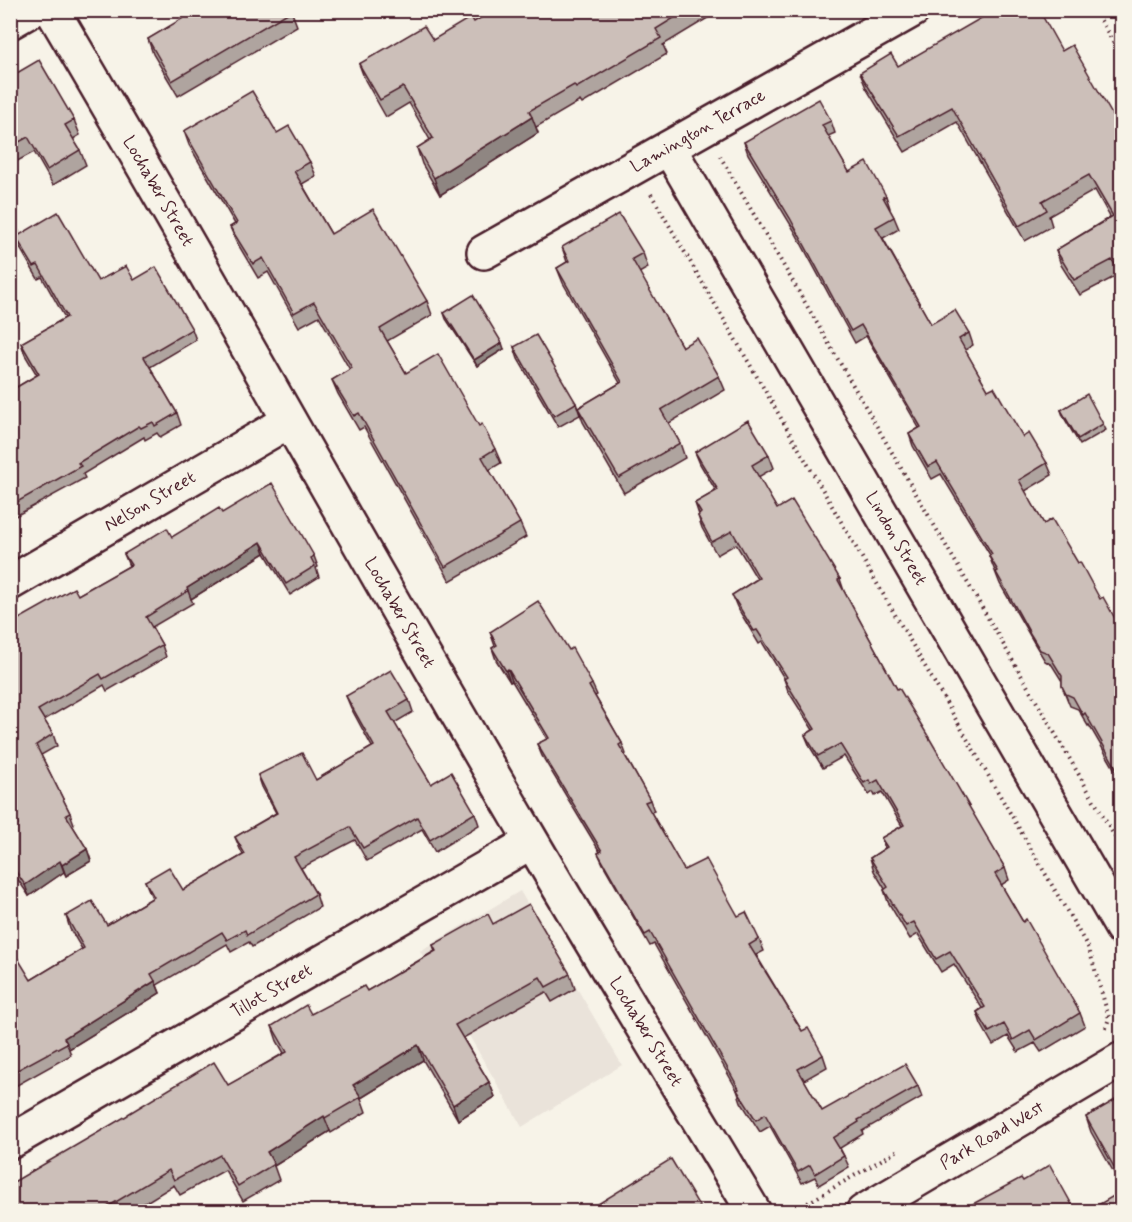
<svg xmlns="http://www.w3.org/2000/svg" width="1132" height="1222" viewBox="0 0 1132 1222" font-family="Mynerve,sans-serif">
  <rect width="100%" height="100%" fill="#f7f3e8"/>
  <filter id="ink" filterUnits="userSpaceOnUse"><feTurbulence type="fractalNoise" baseFrequency=".0167" numOctaves="2"/><feDisplacementMap in="SourceGraphic" scale="12" xChannelSelector="R" yChannelSelector="G"/><feConvolveMatrix kernelMatrix="1 2 1 2 8 2 1 2 1" color-interpolation-filters="sRGB"/></filter>
  <g filter="url(#ink)">
    <!-- built -->
    <path fill="#eae3da" d="M520,891L622,1065L522,1127L420,951Z"/>
    <g fill="none" stroke-linecap="round" stroke-linejoin="round">
      <defs>
        <g id="street">
          <path id="s1" d="M52,10C215,285 369,565 531,840C604,965 680,1088 754,1212"/>
          <path d="M10,22L31,10"/>
          <path id="s2" d="M669,148L1122,928"/>
          <path id="s3" d="M484,252L913,10"/>
          <path id="s4" d="M10,583L289,421"/>
          <path id="s5" d="M10,1142L531,842"/>
          <path id="s6" d="M863,1212L1122,1059"/>
        </g>
      </defs>
      <!-- street casing -->
      <use href="#street" stroke="#4a1f2b" stroke-width="38"/>
      <!-- path -->
      <g stroke="#4a1f2b" stroke-width="4" stroke-dasharray="1.5 4.5" stroke-linecap="butt">
        <path d="M1095,10L1122,58"/>
        <path d="M720,156L1122,849"/>
        <path d="M651,194L1089,949L1109,1018L1106,1028L1103,1030"/>
        <path d="M792,1212L900,1149"/>
      </g>
      <!-- street -->
      <use href="#street" stroke="#f7f3e8" stroke-width="33"/>
    </g>
    <!-- wall -->
    <g fill="#afa49f" stroke="#4a1f2b" stroke-width="1.5">
      <path d="M114,10H127L118,16Z"/>
      <path d="M185,10H291L297,26L178,96L153,54L148,39L188,16Z"/>
      <path d="M494,10H721L663,45L667,54L582,104L580,101L536,127L538,133L440,195L422,164L417,148L430,140L409,103L386,117L365,80L359,64L433,40L474,22Z"/>
      <path d="M1062,51L1122,132V281L1118,275L1080,295L1061,265L1056,250L1110,217L1095,190L1049,216L1052,226L1025,241L957,122L905,152L866,88L860,73L898,66Z"/>
      <path d="M10,77L74,120L80,135L73,139L80,150L86,165L53,185L34,152L10,165Z"/>
      <path d="M831,121L835,133L828,136L849,172L886,196L890,208H889L894,217L899,229L883,238L931,324L969,333L973,345L965,350L988,390L1023,437L1047,463L1052,475L1025,491L1044,524L1100,599L1122,631V782L1089,725L1088,726L1078,709L1070,706L1062,686V681L1052,665L1045,661L1036,646L1000,584L989,556L990,555L941,474L932,479L913,446L909,434L919,428L866,336L855,343L794,230L748,154L744,142Z"/>
      <path d="M184,131L277,133L310,162L316,176L302,184L331,234L427,301L432,315L387,341L406,373L479,426L495,449L501,463L489,470L520,523L526,537L450,581L364,427L359,430L338,394L332,380L350,370L319,316L299,327L268,272L258,278L236,241L230,227L235,224L189,145Z"/>
      <path d="M10,211L14,217L19,232L10,237Z"/>
      <path d="M16,237L98,281L134,280L192,329L196,340L150,367L177,413L181,425L160,437L157,433L145,440L144,437L83,474L85,478L10,519V391L37,375L25,355L21,343L65,318L42,277L38,279L20,248Z"/>
      <path d="M562,247L643,253L648,268L639,273L682,347L719,376L725,390L669,423L680,443L685,458L624,493L583,422L578,408L620,383L563,283L557,268L567,262Z"/>
      <path d="M444,313L504,349L477,366L446,319Z"/>
      <path d="M514,347L576,403L580,415L558,427L518,359Z"/>
      <path d="M1061,410L1103,424L1106,430L1080,445L1063,416Z"/>
      <path d="M695,452L769,455L774,468L758,477L777,509L840,579L844,591L897,689L1005,868L1009,880L1001,885L1023,922L1080,1013L1085,1026L1041,1052L1035,1043L1018,1052L1008,1036L993,1045L981,1024L977,1012L982,1008L954,964L941,972L918,934L910,939L888,902L884,890L885,889L874,871L870,858L885,848L881,838L902,826L882,792L875,796L873,792L869,795L844,756L823,768L810,747L805,735L813,730L788,691L784,679V678L762,642L759,644L737,607L732,595L757,579L736,544L717,555L702,528L698,516L699,515L695,503L716,491L700,464Z"/>
      <path d="M222,513L314,556L318,567L316,568L319,577L290,595L265,553L191,599L193,603L152,627L162,645L166,657L107,691L104,685L44,720L53,734L57,746L41,755L70,813L74,824L72,825L87,849L91,861L66,876L64,872L29,896L10,868V829L16,826L10,815V624L78,595L129,566L124,554L172,537Z"/>
      <path d="M490,632L569,650L592,684L597,695L595,696L622,743L626,754L625,755L650,800L654,811L651,812L684,870L738,916L759,939L764,951L756,955L802,1031L823,1055L827,1067L804,1080L822,1111L918,1086L922,1097L862,1131L863,1134L840,1148L844,1156L849,1167L819,1185L815,1177L802,1183L770,1126L760,1132L741,1102L737,1090L728,1074L654,944L650,946L603,864L598,853L600,852L542,756L537,744L547,739L512,681L510,682L496,660L492,648L495,646Z"/>
      <path d="M346,696L409,700L413,712L394,723L431,784L475,813L479,825L435,852L422,829L367,861L355,840L301,868L316,894L320,907L252,947L249,942L231,952L227,944L157,985L160,993L69,1049L71,1055L10,1089V960L31,980L82,949L70,929L66,916L107,925L152,898L145,881L183,890L243,855L240,849L235,837L276,813L262,787L258,775L316,780L372,747L351,708Z"/>
      <path d="M493,924L570,974L575,989L552,1002L546,992L463,1038L489,1082L495,1097L458,1120L423,1060L361,1098L366,1112L331,1133L330,1131L274,1166L279,1180L243,1201L225,1170L180,1195L174,1185L130,1212H10L284,1053L277,1041L272,1026L311,1014L367,991L435,951L433,945Z"/>
      <path d="M1122,1096V1187L1091,1132L1086,1117Z"/>
    </g>
    <!-- shaded-wall -->
    <g fill="#8f8682" stroke="#4a1f2b" stroke-width="1.5">
      <path d="M532,117L538,133L440,195L434,178Z"/>
      <path d="M502,343L504,349L477,366L474,360Z"/>
      <path d="M261,542L265,553L191,599L187,588Z"/>
      <path d="M508,669L512,681L510,682L506,671Z"/>
      <path d="M87,849L91,861L66,876L62,865Z"/>
      <path d="M60,861L64,872L29,896L25,885Z"/>
      <path d="M155,981L160,993L69,1049L64,1038Z"/>
      <path d="M418,1045L423,1060L361,1098L353,1085Z"/>
      <path d="M489,1082L495,1097L458,1120L453,1105Z"/>
      <path d="M324,1116L330,1131L274,1166L267,1152Z"/>
    </g>
    <!-- building -->
    <g fill="#ccbfb9" stroke="#4a1f2b" stroke-width="1.5">
      <path d="M188,10H291V11L172,81L148,39L190,14Z"/>
      <path d="M494,10H687L656,29L661,38L576,88L574,85L529,111L532,117L434,178L417,148L433,138L403,87L380,100L359,64L424,26L433,40L471,17L474,22Z"/>
      <path d="M995,10H1039L1062,51L1072,45L1122,132V275L1112,260L1074,280L1056,250L1113,216L1089,175L1042,201L1047,210L1019,226L952,107L899,136L860,73L891,54L898,66Z"/>
      <path d="M39,60L74,120L65,125L80,150L47,170L28,137L10,147V77Z"/>
      <path d="M252,91L277,133L289,126L310,162L294,171L331,234L373,209L427,301L380,329L406,373L438,354L479,426L482,424L495,449L482,457L520,523L445,567L359,413L354,416L332,380L352,368L314,302L294,313L263,258L253,264L230,227L237,223L184,131Z"/>
      <path d="M819,99L831,121L822,125L849,172L867,162L886,196L883,197L894,217L876,227L931,324L955,310L969,333L959,339L988,390L994,387L1023,437L1029,433L1047,463L1019,480L1044,524L1052,519L1078,563L1080,562L1100,599L1103,597L1122,631V778L1085,713L1083,715L1073,697L1066,694L1062,686V676L1048,653L1040,650L1031,635L996,572L998,571L989,556L992,554L937,462L928,467L909,434L921,427L861,325L851,331L790,218L744,142Z"/>
      <path d="M10,211L14,217L10,219Z"/>
      <path d="M58,212L98,281L126,266L134,280L156,267L192,329L144,357L177,413L155,426L153,422L141,428L139,426L78,463L81,466L10,506V391L39,374L21,343L67,317L38,265L34,267L16,237Z"/>
      <path d="M619,214L643,253L632,259L682,347L697,338L719,376L661,410L680,443L619,478L578,408L622,382L557,268L569,261L562,247Z"/>
      <path d="M473,295L502,343L474,360L444,313Z"/>
      <path d="M536,335L576,403L554,416L514,347Z"/>
      <path d="M1087,394L1103,424L1078,439L1061,410Z"/>
      <path d="M748,420L769,455L752,465L777,509L792,500L840,579L838,580L897,689L899,688L931,741L1005,868L995,874L1023,922L1026,919L1080,1013L1036,1040L1030,1030L1013,1040L1004,1024L989,1032L977,1012L985,1007L950,951L936,959L914,922L906,926L884,890L888,887L870,858L887,847L881,838L904,825L878,780L871,784L869,780L864,783L840,744L818,756L805,735L815,729L784,679L787,677L757,630L754,631L732,595L759,578L732,531L712,542L698,516L701,513L695,503L718,490L695,452Z"/>
      <path d="M272,483L314,556L311,558L315,566L286,584L261,542L187,588L188,591L146,617L162,645L103,679L100,674L38,710L53,734L36,745L70,813L66,815L87,849L62,865L60,861L25,885L10,863V829L18,825L10,811V624L74,588L78,595L131,565L124,554L167,528L172,537L219,508L222,513Z"/>
      <path d="M538,601L569,650L572,648L592,684L589,686L622,743L619,745L650,800L645,802L684,870L706,859L738,916L746,912L759,939L749,945L802,1031L808,1028L823,1055L798,1069L822,1111L905,1064L918,1086L858,1120L859,1122L833,1138L844,1156L815,1174L810,1165L798,1172L765,1114L756,1120L737,1090L739,1089L724,1062L650,932L645,935L598,853L602,851L537,744L549,738L508,669L506,671L492,648L497,645L490,632Z"/>
      <path d="M391,670L409,700L388,712L431,784L451,772L475,813L430,840L417,817L363,848L350,827L294,857L316,894L247,935L245,930L227,940L222,932L151,974L155,981L64,1038L67,1043L10,1074V960L17,957L31,980L84,948L66,916L92,901L107,925L154,897L145,881L169,867L183,890L245,854L235,837L277,813L258,775L302,753L316,780L374,746L346,696Z"/>
      <path d="M529,904L570,974L546,987L540,977L455,1025L489,1082L453,1105L418,1045L353,1085L361,1097L325,1118L324,1116L267,1152L274,1164L238,1186L220,1155L174,1180L169,1170L99,1212H10V1184L128,1115V1114L214,1062L228,1085L287,1052L272,1026L306,1005L311,1014L364,986L367,991L436,951L433,945L488,914L493,924Z"/>
      <path d="M1122,1096V1181L1086,1117Z"/>
      <path d="M671,1159L701,1209L697,1212H585Z"/>
      <path d="M1050,1165L1076,1212H958L1021,1178L1023,1181Z"/>
      <path d="M1122,1191V1212H1086Z"/>
    </g>
  </g>
  <g text-anchor="middle" dominant-baseline="central" stroke-width="6" stroke-linejoin="round" paint-order="stroke">
    <!-- street labels -->
    <g font-size="18" fill="#4a1f2b" stroke="#f7f3e8">
      <text stroke="none"><textPath href="#s3" startOffset="246">Lamington Terrace</textPath></text>
      <text stroke="none"><textPath href="#s1" startOffset="210">Lochaber Street</textPath></text>
      <text stroke="none"><textPath href="#s4" startOffset="162">Nelson Street</textPath></text>
      <text stroke="none"><textPath href="#s2" startOffset="452">Lindon Street</textPath></text>
      <text stroke="none"><textPath href="#s1" startOffset="696">Lochaber Street</textPath></text>
      <text stroke="none"><textPath href="#s5" startOffset="302">Tillot Street</textPath></text>
      <text stroke="none"><textPath href="#s1" startOffset="1182">Lochaber Street</textPath></text>
      <text stroke="none"><textPath href="#s6" startOffset="150">Park Road West</textPath></text>
    </g>
  </g>
  <!-- margin -->
  <rect width="1132" height="1222" fill="none" stroke="#f7f3e8" stroke-width="36"/>
  <rect x="18" y="18" width="1096" height="1186" fill="none" stroke="#4a1f2b" stroke-width="2" filter="url(#ink)"/>
</svg>
